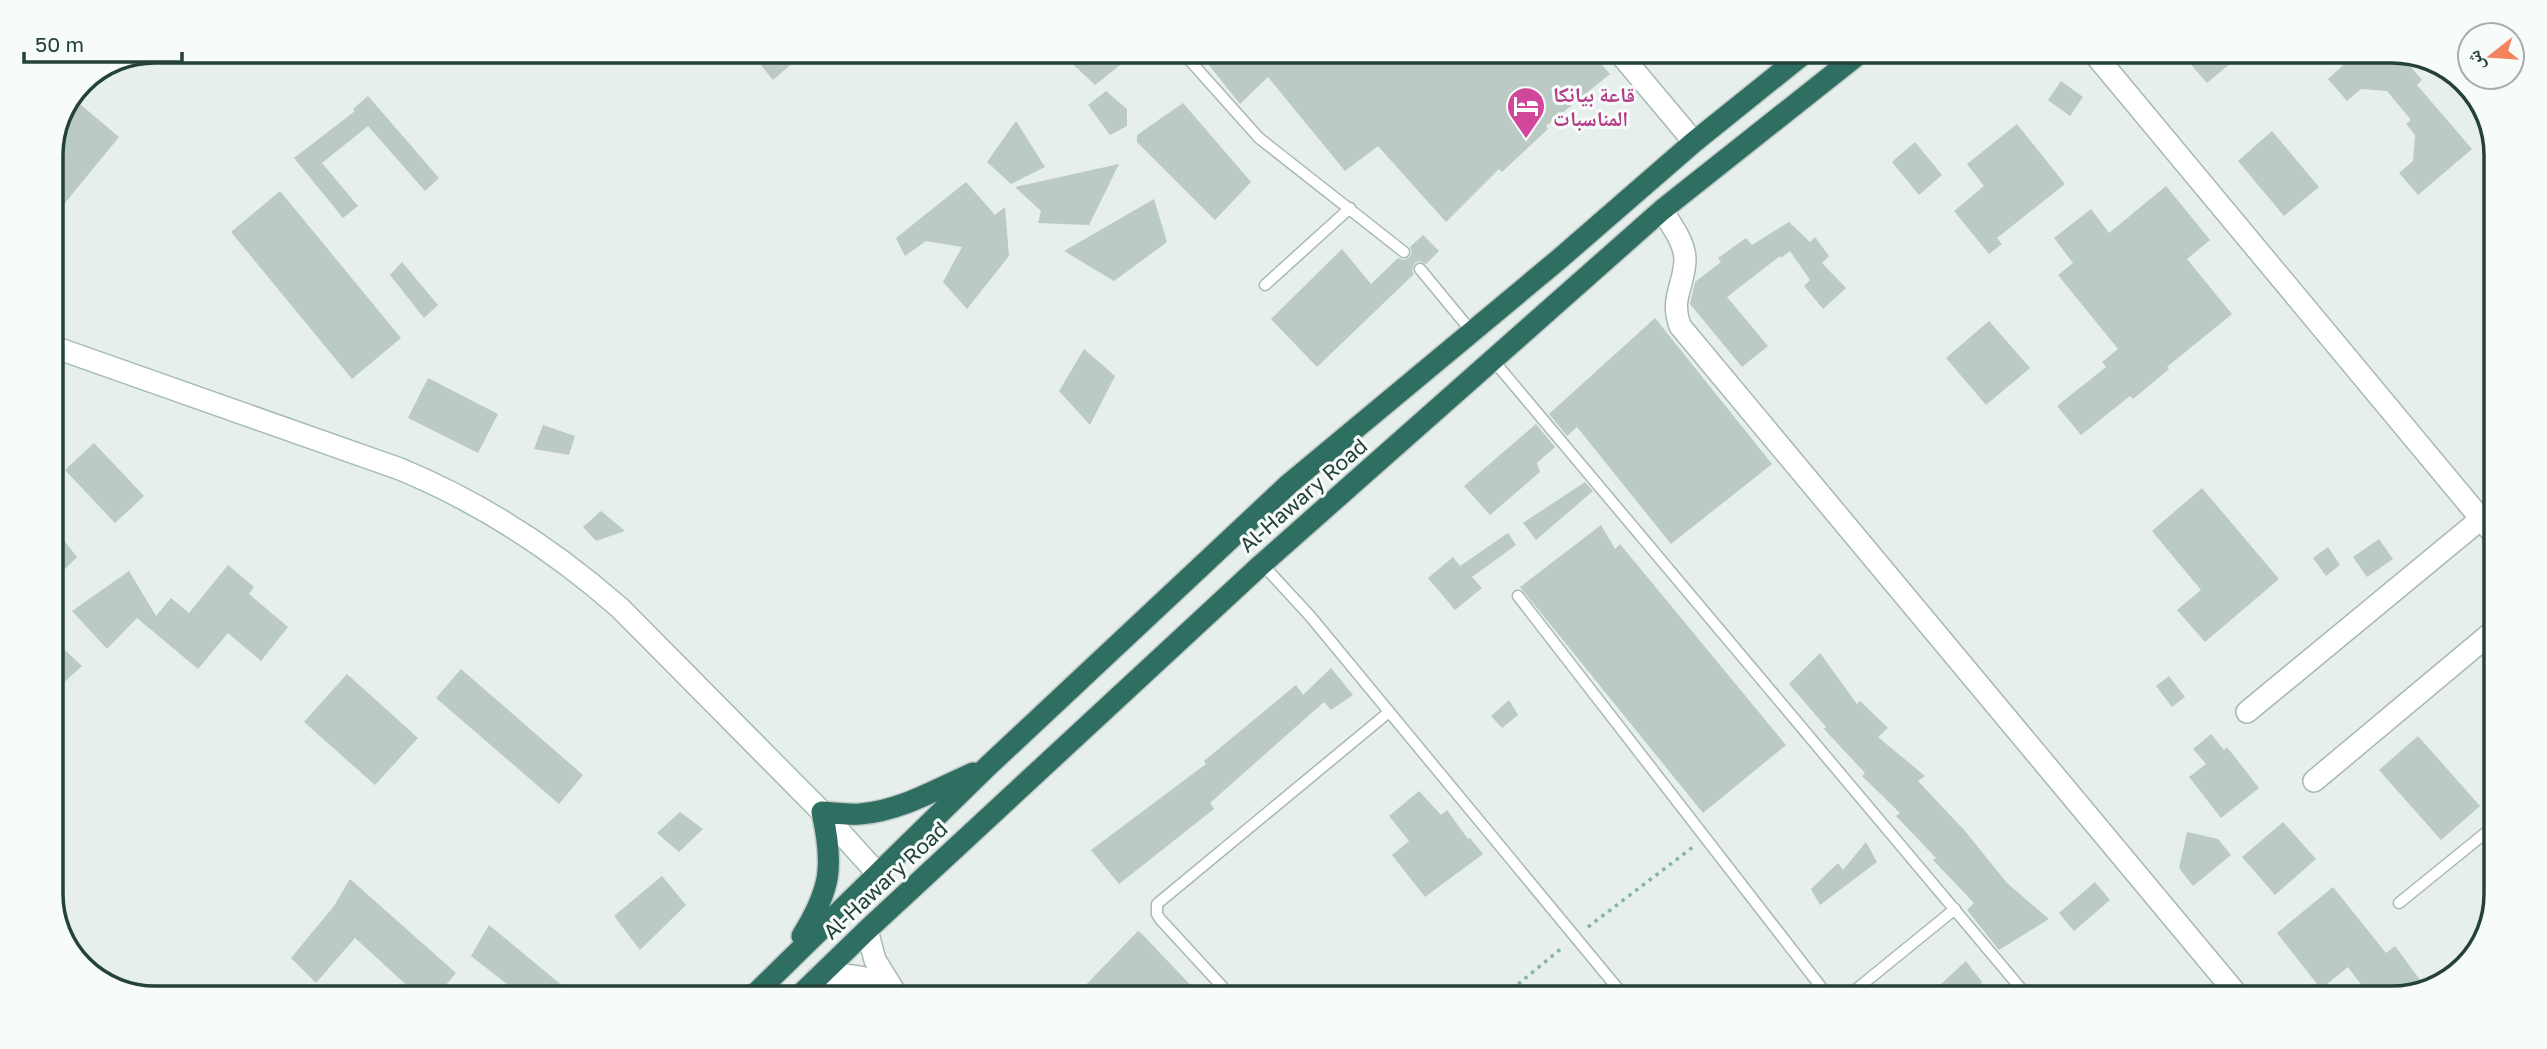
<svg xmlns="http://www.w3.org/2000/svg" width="2547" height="1049" viewBox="0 0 2547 1049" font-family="'Golos Text','Noto Naskh Arabic',sans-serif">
  <rect width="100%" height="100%" fill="#e6efeb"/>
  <!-- building -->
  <g fill="#bbcac4">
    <path d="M751,53H804L773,80Z"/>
    <path d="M1062,54H1134L1095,85Z"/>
    <path d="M1200,54L1594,56L1610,74L1546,126L1548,129L1502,172L1499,169L1446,222L1378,146L1345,171L1268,77L1240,104Z"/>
    <path d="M2185,58H2237L2207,83Z"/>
    <path d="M2351,58H2403L2422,80L2417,85L2472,149L2418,195L2399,173L2413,161L2415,135L2406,124L2411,120L2387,91L2361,89L2347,101L2328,79Z"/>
    <path d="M2061,81L2083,97L2070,116L2048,100Z"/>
    <path d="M1106,91L1127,109V126L1110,135L1088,105Z"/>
    <path d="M368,96L439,178L425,191L368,126L322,163L358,206L343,218L294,158L355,111L353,109Z"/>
    <path d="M74,99L119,137L51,220V149Z"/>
    <path d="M1183,103L1251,182L1215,220L1137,142V135Z"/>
    <path d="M1016,121L1045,167L1011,184L987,162Z"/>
    <path d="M2017,124L2065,184L1997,238L2002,244L1989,254L1954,211L1984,186L1967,164Z"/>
    <path d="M2272,131L2319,187L2284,216L2238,161Z"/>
    <path d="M1915,142L1942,175L1919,195L1892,162Z"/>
    <path d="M1119,164L1089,225L1038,223L1041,211L1015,187Z"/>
    <path d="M966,182L995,215L1005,207L1009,256L967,309L943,282L962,247L926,241L905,256L896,238Z"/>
    <path d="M2166,186L2210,240L2187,259L2232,314L2167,367L2169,369L2133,399L2130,396L2081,435L2057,406L2106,367L2102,362L2118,349L2058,275L2073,263L2054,238L2091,209L2109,233Z"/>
    <path d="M280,191L401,338L352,379L231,232Z"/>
    <path d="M1154,199L1167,242L1114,281L1064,251Z"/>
    <path d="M1789,222L1810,242L1815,237L1829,256L1822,263L1846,288L1823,309L1804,286L1810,280L1790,251L1781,258L1780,256L1727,297L1768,346L1742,367L1690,304L1695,282L1721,262L1718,258L1746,238L1752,245Z"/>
    <path d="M1423,235L1439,251L1426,264L1419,261L1415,263L1412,270L1414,274L1317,367L1271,319L1342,249L1371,284L1398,258L1404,260L1410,257L1412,252L1410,247Z"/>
    <path d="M402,262L438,305L424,318L390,275Z"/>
    <path d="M1655,318L1772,464L1671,544L1577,427L1567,436L1549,414Z"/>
    <path d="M1989,321L2030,368L1986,405L1946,358Z"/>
    <path d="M1084,349L1115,376L1090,425L1059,391Z"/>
    <path d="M428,378L498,414L478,453L408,418Z"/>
    <path d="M1536,424L1555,447L1537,463L1540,472L1490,515L1464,486Z"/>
    <path d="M543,425L575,436L569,455L534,449Z"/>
    <path d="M94,443L144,496L115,523L65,470Z"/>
    <path d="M1585,482L1593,491L1536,540L1523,523Z"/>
    <path d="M2202,488L2279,579L2205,642L2177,610L2201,590L2152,531Z"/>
    <path d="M601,511L625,531L596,541L583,527Z"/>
    <path d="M51,524L77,557L51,583Z"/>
    <path d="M1601,525L1615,549L1620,544L1786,745L1703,813L1520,587Z"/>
    <path d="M1508,533L1516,545L1472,577L1482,588L1455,610L1428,578L1453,557L1460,566Z"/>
    <path d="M2379,539L2393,559L2367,577L2353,557Z"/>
    <path d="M2328,547L2340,565L2326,576L2313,558Z"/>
    <path d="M228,565L254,587L249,594L288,627L261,661L228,633L198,669L137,618L107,649L72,611L129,571L156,616L171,598L189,613Z"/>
    <path d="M51,637L82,666L51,694Z"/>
    <path d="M1820,653L1857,704L1860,701L1888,728L1878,737L1925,776L1918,781L1965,831L2007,883L2049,919L1999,950L1967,910L1974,903L1933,860L1936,858L1896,816L1900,813L1862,776L1865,773L1824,729L1826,727L1789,684Z"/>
    <path d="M1331,668L1353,695L1331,710L1324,702L1210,803L1214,809L1119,884L1091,850L1206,764L1204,761L1296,685L1303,695Z"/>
    <path d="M461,669L583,775L559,804L436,698Z"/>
    <path d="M347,674L418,738L375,785L304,722Z"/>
    <path d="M2169,676L2185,697L2172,707L2156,686Z"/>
    <path d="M1509,700L1518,715L1502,728L1491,716Z"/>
    <path d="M2211,734L2224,750L2227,747L2259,788L2221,818L2189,777L2206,764L2193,749Z"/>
    <path d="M2418,736L2480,806L2441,840L2379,770Z"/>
    <path d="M1419,791L1441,815L1447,810L1468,839L1470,838L1483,854L1425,897L1392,855L1409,841L1389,816Z"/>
    <path d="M680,812L703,829L679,852L657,833Z"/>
    <path d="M2283,822L2316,859L2275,895L2242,857Z"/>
    <path d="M2187,832L2218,839L2231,855L2193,886L2179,868Z"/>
    <path d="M1866,842L1877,862L1820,905L1811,889L1838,863L1843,870Z"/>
    <path d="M662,876L686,905L640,950L614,916Z"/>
    <path d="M350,879L456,973L440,992L413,991L355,938L316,983L291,958L334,906Z"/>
    <path d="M2095,882L2110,900L2074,931L2059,913Z"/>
    <path d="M2333,887L2386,953L2395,946L2426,988L2392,998H2371L2348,967L2321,989L2277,933Z"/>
    <path d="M489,925L570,992H517L471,956Z"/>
    <path d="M1138,931L1143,935L1199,994H1077Z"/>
    <path d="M1966,961L1982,982L1970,997H1927Z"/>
  </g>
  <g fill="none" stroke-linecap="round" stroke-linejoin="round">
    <defs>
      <g id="lane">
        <path d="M1184,54L1259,138L1404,252"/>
        <path d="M1420,269L1472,332"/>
        <path d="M1265,285L1350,208"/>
        <path d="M1493,360L2028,997"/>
        <path d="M1262,564L1310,616L1624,996"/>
        <path d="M1518,596L1828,996"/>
        <path d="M2399,903L2489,830"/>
        <path d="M1229,994L1160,919L1157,914V904L1389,712"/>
        <path d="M1848,996L1955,909"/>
      </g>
      <g id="street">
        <path d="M1622,56L1694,142"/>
        <path d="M2097,57L2492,532"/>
        <path d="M1662,210C1671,225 1685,242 1685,260C1684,287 1670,298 1680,326L2240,998"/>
        <path d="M2247,712L2493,509"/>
        <path d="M2314,781L2491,633"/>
        <path d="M867,930L875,960L893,989"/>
        <path d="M818,977C845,973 867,976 891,987"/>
      </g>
      <path id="secondary" d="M51,346L400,469C482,503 553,549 620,608L822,812L877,873"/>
      <g id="highway">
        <path d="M802,936C831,889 834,866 822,812C834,813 848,815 860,814C900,811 937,789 973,773"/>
        <path d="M756,993L988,766L1289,484L1557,261L1694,142L1801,56"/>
        <path d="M802,993L867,930L1262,564L1662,210L1855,57"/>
      </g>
    </defs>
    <!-- lane casing -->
    <use href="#lane" stroke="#a8b8b2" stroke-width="13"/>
    <!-- street casing -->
    <use href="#street" stroke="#a8b8b2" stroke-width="24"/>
    <!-- secondary casing -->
    <use href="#secondary" stroke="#a4bbb3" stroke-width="24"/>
    <!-- highway casing -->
    <use href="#highway" stroke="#c2cac8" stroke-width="24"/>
    <!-- path -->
    <g stroke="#86b3a5" stroke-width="3.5" stroke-dasharray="3.5 5" stroke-linecap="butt">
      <path d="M1588,927L1693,847"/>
      <path d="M1505,995L1563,947"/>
    </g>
    <!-- lane -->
    <use href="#lane" stroke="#fff" stroke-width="10"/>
    <!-- street -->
    <use href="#street" stroke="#fff" stroke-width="21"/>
    <!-- secondary -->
    <use href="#secondary" stroke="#fff" stroke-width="21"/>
    <!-- highway -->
    <use href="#highway" stroke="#2f6f62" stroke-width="21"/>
  </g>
  <!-- icons -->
  <defs>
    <symbol id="hotel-pin" viewBox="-11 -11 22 30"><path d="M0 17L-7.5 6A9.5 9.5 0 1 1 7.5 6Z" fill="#d1479c" stroke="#f7fbf9"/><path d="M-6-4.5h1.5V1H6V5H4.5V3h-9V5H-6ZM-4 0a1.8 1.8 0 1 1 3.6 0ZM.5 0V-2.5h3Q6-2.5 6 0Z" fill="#fff"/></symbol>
  </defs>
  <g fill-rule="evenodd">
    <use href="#hotel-pin" x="1504" y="84" width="44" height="60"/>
  </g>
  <g text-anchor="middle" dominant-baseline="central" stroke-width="6" stroke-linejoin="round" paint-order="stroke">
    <!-- hotel labels -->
    <g font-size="21" font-weight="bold" fill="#b23c85" stroke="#f7fbf9" text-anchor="start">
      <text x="1553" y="94">قاعة بيانكا<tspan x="1553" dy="24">المناسبات</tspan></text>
    </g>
    <!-- street labels -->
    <g font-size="21" fill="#24423a" stroke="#f7fbf9">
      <text transform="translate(1303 495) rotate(-41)">Al-Hawary Road</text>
      <text transform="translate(885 880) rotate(-43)">Al-Hawary Road</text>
    </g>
  </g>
  <!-- crop -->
  <path d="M0 0H2547V1049H0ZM155 63H2392A92 92 0 0 1 2484 155V894A92 92 0 0 1 2392 986H155A92 92 0 0 1 63 894V155A92 92 0 0 1 155 63Z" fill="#f7fbf9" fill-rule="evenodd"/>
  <path fill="none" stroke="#24423a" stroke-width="3.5" d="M155 63H2392A92 92 0 0 1 2484 155V894A92 92 0 0 1 2392 986H155A92 92 0 0 1 63 894V155A92 92 0 0 1 155 63Z"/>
  <!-- north arrow -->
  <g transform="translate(2491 56) rotate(253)"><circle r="33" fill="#f7fbf9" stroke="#a3b1ad" stroke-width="2"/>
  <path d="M0-5L12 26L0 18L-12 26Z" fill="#f4845f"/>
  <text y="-10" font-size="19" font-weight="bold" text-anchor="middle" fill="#24423a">ش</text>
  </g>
  <!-- scale -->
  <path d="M24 52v10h158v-10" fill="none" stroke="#24423a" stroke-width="3.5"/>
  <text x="35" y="52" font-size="21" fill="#24423a" stroke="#f7fbf9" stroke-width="5" paint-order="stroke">50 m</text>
</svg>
